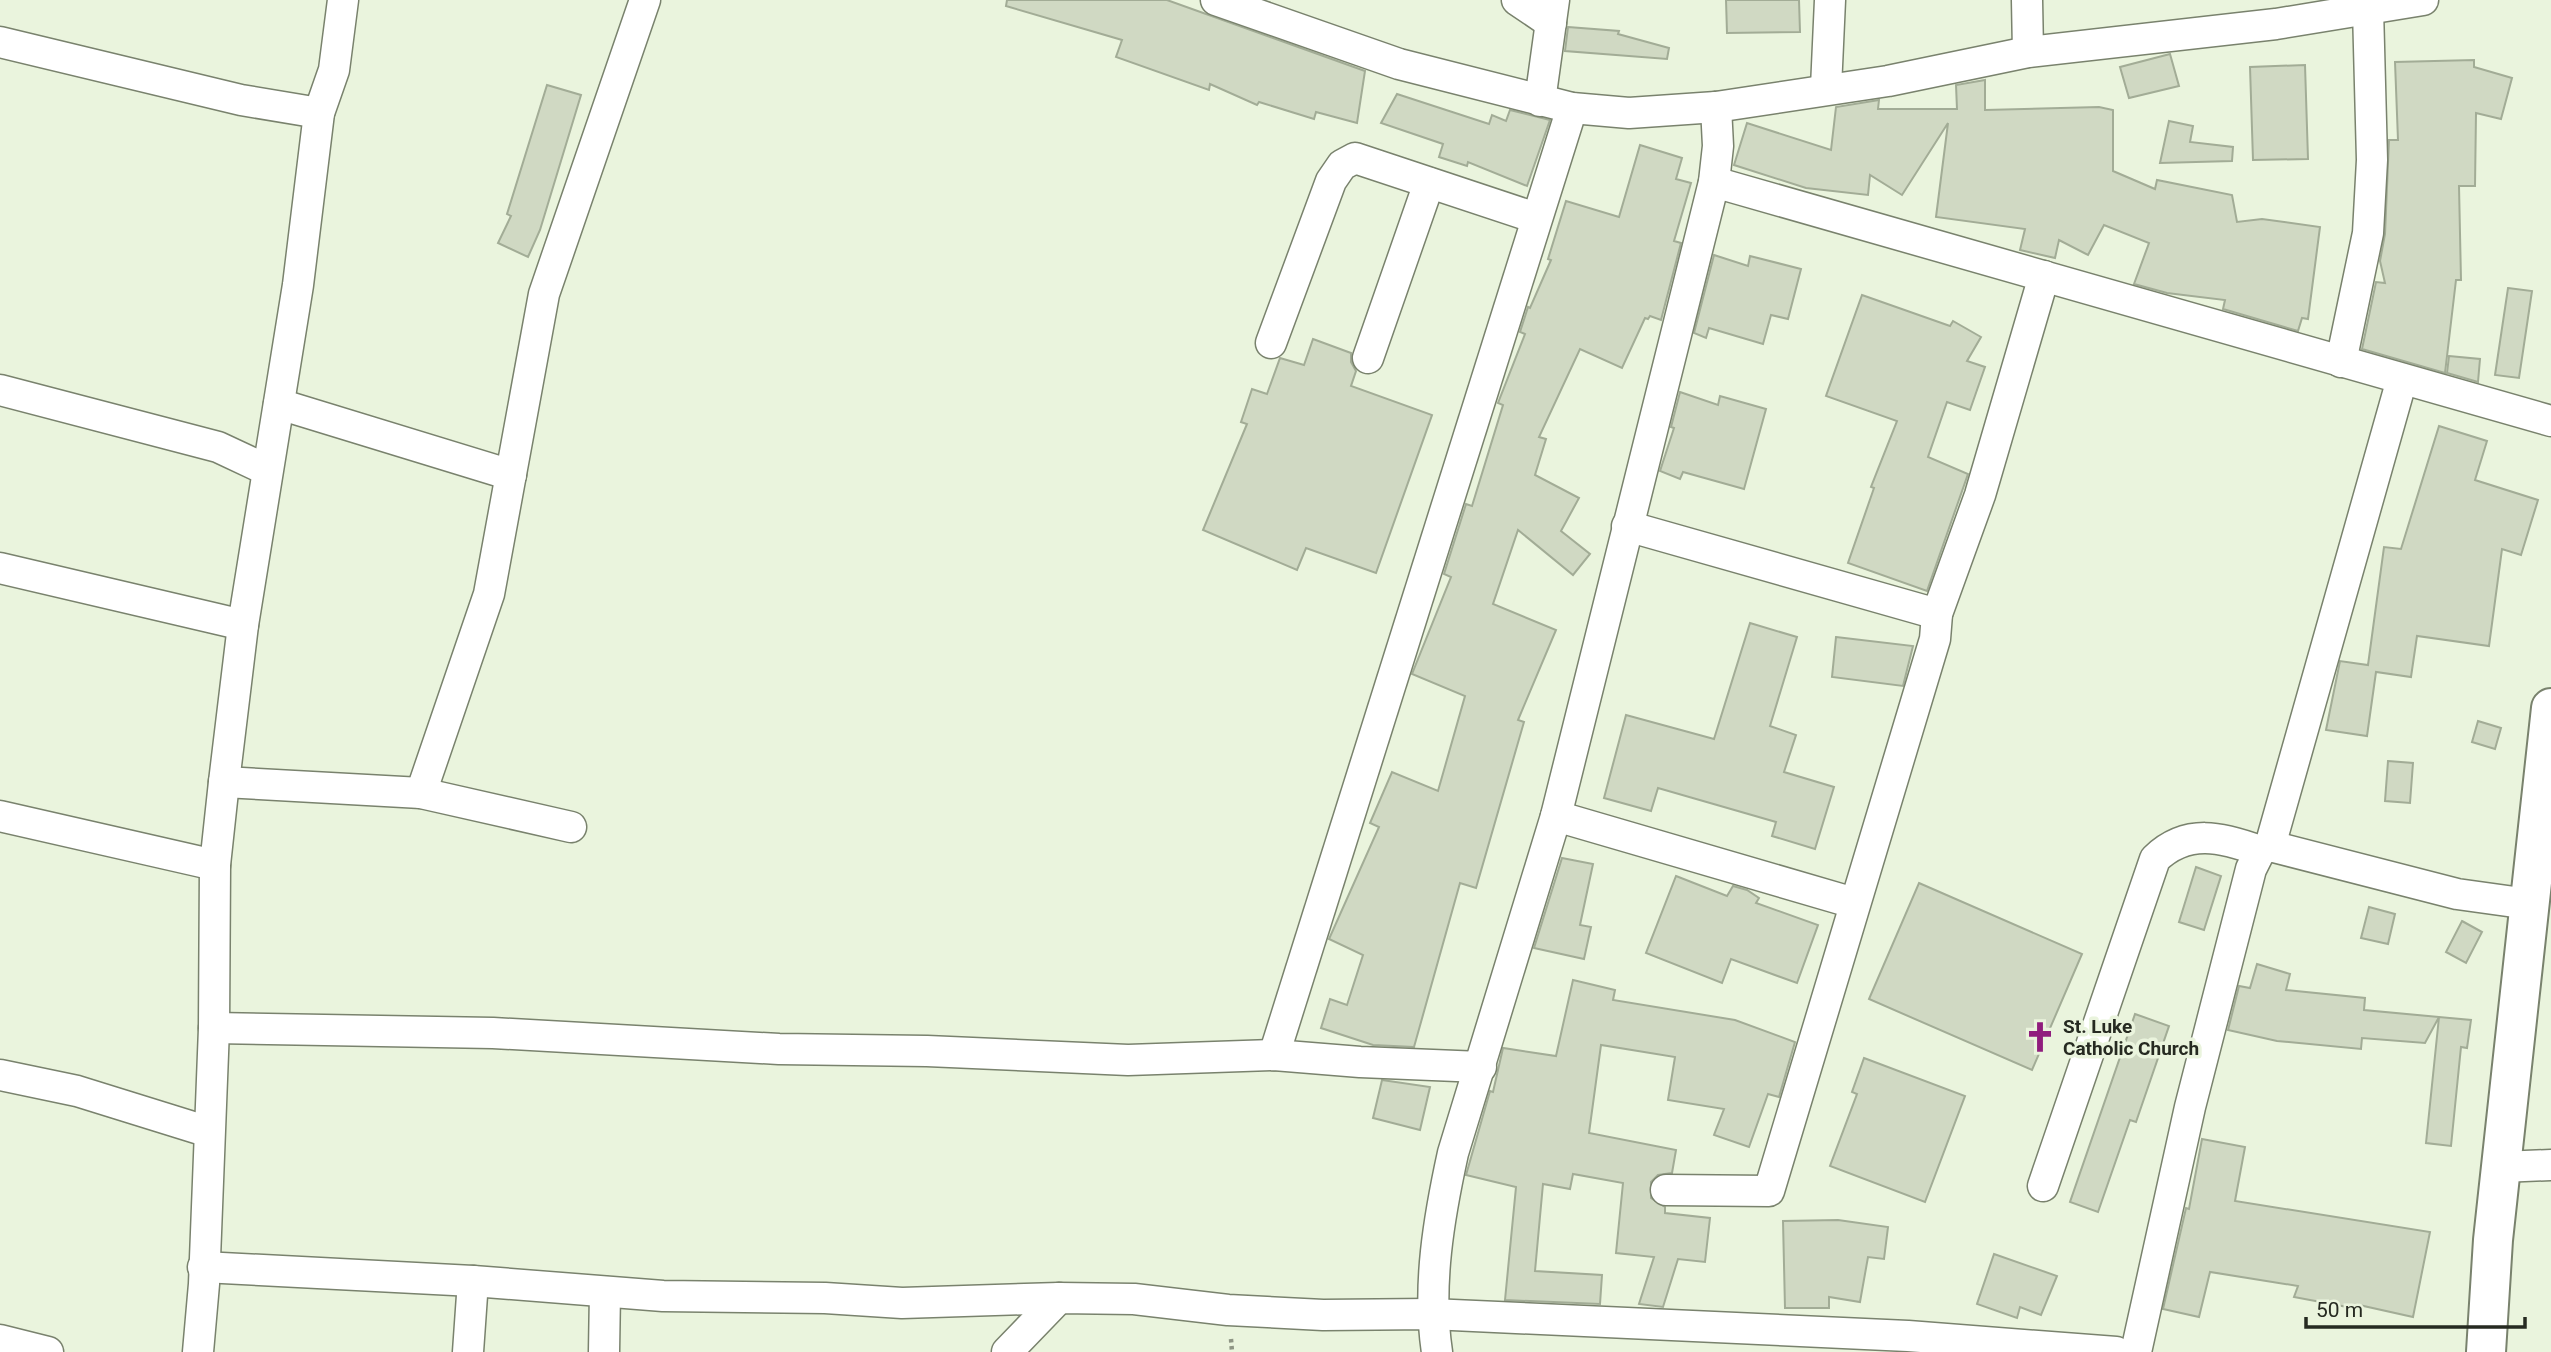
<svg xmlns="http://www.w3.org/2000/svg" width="2551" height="1352" viewBox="0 0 2551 1352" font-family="Roboto,sans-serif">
  <rect width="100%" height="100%" fill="#eaf4dd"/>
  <!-- building -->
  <g fill="#d0d9c3" stroke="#a2ac96" stroke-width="2">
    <path d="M1007,0H1167L1365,71L1357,123L1316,112L1314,119L1259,102L1257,105L1210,84L1209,90L1116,57L1122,40L1006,6Z"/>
    <path d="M1726,0H1799L1800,32L1727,33Z"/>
    <path d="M1568,27L1619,31L1618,34L1669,48L1667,59L1565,51Z"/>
    <path d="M2170,54L2179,86L2129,98L2120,67Z"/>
    <path d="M2474,60V67L2512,78L2501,119L2476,113L2475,186H2459L2461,280H2456L2445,373L2362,349L2376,282L2385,283L2380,261L2385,234L2389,140H2398L2395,62Z"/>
    <path d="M2305,65L2308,159L2253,160L2250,67Z"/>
    <path d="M1985,80V110L2099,107L2113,110V171L2155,189L2157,180L2232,195L2237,222L2262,219L2320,227L2308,319L2302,318L2298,331L2223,309L2225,300L2167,293L2134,284L2149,243L2104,225L2088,255L2059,240L2055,258L2020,250L2025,229L1936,217L1948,123L1902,195L1870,175L1868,195L1806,188L1734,165L1747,123L1831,150L1836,107L1879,100L1878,109H1957L1956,85Z"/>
    <path d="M547,85L581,95L540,230L528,257L498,243L511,216L507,214Z"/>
    <path d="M1397,94L1489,124L1492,115L1506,121L1510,110L1550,120L1527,186L1468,162L1467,166L1439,157L1443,144L1381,123Z"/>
    <path d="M2169,121L2193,126L2190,142L2233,147L2232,161L2160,163Z"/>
    <path d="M1640,145L1682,158L1676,179L1691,183L1674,241L1681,243L1661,320L1650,316L1648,319L1645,318L1622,368L1580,349L1539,437L1546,439L1535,475L1579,498L1561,531L1590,554L1573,575L1518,530L1493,604L1556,630L1518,720L1524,722L1476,888L1460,883L1414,1047L1373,1045L1321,1028L1330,999L1347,1005L1363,955L1329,939L1379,827L1370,823L1392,772L1438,791L1465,696L1412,674L1451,577L1444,574L1466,504L1472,506L1503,405L1498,403L1525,334L1520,332L1528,307L1530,308L1551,260L1548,259L1566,201L1619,217Z"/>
    <path d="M1714,255L1748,266L1750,256L1801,269L1788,319L1771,315L1763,344L1709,328L1706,338L1694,333Z"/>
    <path d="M2508,288L2532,291L2519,378L2495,375Z"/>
    <path d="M1862,295L1950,326L1953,321L1981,337L1967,361L1985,367L1970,410L1947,402L1928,457L1968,474L1927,591L1848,563L1874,488L1871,487L1897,421L1826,396Z"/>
    <path d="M1313,339L1351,353V362L1356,371L1351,386L1432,415L1376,573L1306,548L1297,570L1203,530L1247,424L1241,422L1252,389L1267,394L1280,358L1304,365Z"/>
    <path d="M2449,356L2480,359L2478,382L2447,373Z"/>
    <path d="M1680,392L1718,405L1720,396L1766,409L1744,489L1683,472L1680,479L1660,471L1674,428L1671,427Z"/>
    <path d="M2439,426L2487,441L2475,480L2538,500L2521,555L2502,549L2489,646L2417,636L2411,677L2376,672L2367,736L2326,730L2340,661L2368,665L2384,547L2401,549Z"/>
    <path d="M1750,623L1797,637L1770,726L1796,735L1784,772L1834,787L1815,849L1772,836L1776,822L1658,788L1651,811L1604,798L1626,715L1714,739Z"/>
    <path d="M1836,637L1913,646L1903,686L1832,677Z"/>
    <path d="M2478,721L2501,728L2495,749L2472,742Z"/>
    <path d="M2388,761L2413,763L2410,803L2385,801Z"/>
    <path d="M1562,858L1593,864L1580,925L1591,927L1584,959L1534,948Z"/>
    <path d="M2196,867L2221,876L2204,930L2179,922Z"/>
    <path d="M1676,876L1727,896L1733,886L1747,890L1759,898L1756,903L1818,925L1797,983L1731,959L1722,983L1646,953Z"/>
    <path d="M1919,883L2082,954L2032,1070L1869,999Z"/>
    <path d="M2369,907L2395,914L2388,944L2361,938Z"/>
    <path d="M2462,921L2482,932L2466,963L2446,952Z"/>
    <path d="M2257,964L2290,974L2286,990L2365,998L2364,1010L2471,1020L2467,1048L2461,1047L2451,1146L2426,1143L2439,1017L2425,1043L2362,1038L2361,1049L2277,1041L2228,1030L2239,986L2250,988Z"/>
    <path d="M1573,980L1615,990L1613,1000L1735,1020L1795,1042L1779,1097L1768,1094L1749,1147L1714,1135L1724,1109L1668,1100L1675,1057L1601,1045L1589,1133L1676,1150L1672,1173L1658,1175L1651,1182V1198L1665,1207V1213L1710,1218L1705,1262L1678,1259L1663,1307L1639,1304L1654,1257L1616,1253L1623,1183L1573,1174L1570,1189L1543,1184L1535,1271L1602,1275L1600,1304L1505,1300L1516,1187L1466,1175L1490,1091L1493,1092L1503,1048L1556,1056Z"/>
    <path d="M2135,1014L2169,1026L2136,1122L2130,1120L2098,1212L2070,1202Z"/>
    <path d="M1864,1058L1965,1096L1925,1202L1830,1166L1857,1094L1852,1092Z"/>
    <path d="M1382,1080L1430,1087L1420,1130L1373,1118Z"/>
    <path d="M2202,1139L2245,1147L2235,1201L2430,1232L2413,1317L2359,1305L2358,1309L2294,1297L2298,1286L2210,1272L2199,1317L2163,1309L2186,1208L2189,1209Z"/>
    <path d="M1838,1220L1888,1227L1884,1259L1868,1257L1860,1302L1829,1297V1308H1785L1783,1221Z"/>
    <path d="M1994,1254L2057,1276L2041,1315L2020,1307L2017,1318L1977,1304Z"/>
  </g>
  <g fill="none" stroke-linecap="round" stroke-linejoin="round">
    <defs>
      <g id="minor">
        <path d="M1216,0L1399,64L1572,108L1629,113L1716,107L1888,81L2028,52L2276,24L2423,0"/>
        <path d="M1517,0L1551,23"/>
        <path d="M2027,0L2028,52"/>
        <path d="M0,42L241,100L319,113"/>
        <path d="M1826,88L1830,0"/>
        <path d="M1540,101L1554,0"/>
        <path d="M1714,182L2551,421"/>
        <path d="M1271,343L1331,181L1342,165L1355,158L1536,218"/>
        <path d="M1368,358L1429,183"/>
        <path d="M2341,362L2368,233L2372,160L2368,9"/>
        <path d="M0,390L218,447L267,470"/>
        <path d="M279,404L511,475"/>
        <path d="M1627,526L1937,614"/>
        <path d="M0,568L243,625"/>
        <path d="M224,782L421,793L571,827"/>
        <path d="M421,793L489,594L544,294L645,0"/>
        <path d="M0,816L215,865"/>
        <path d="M1556,816L1854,903"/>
        <path d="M2270,846L2402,379"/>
        <path d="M214,1028L493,1033L779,1049L927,1051L1128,1060L1274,1055L1360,1062L1481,1067"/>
        <path d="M1274,1055L1572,108"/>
        <path d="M0,1075L77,1091L209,1132"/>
        <path d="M2501,1167L2551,1165"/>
        <path d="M2043,1186L2155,859C2187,828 2222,837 2260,851"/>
        <path d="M1666,1190L1769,1191L1935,639L1937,614L1980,495L2044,276"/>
        <path d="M203,1267L473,1281L663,1296L825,1298L902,1303L1059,1298L1134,1299L1228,1310L1323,1315L1431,1314L1908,1336L2116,1352"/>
        <path d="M0,1340L48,1352"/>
        <path d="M198,1352L204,1284L214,1028L215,865L224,782L243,625L298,285L319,113L334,70L343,0"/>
        <path d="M468,1352L473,1281"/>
        <path d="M604,1352L605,1292"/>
        <path d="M1007,1352L1059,1298"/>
        <path d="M1437,1352C1427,1286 1439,1217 1453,1153L1556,816L1714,182L1718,146L1716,107"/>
        <path d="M2136,1352L2190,1107L2251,869L2260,851L2270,846L2457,894L2529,904"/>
      </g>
      <path id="major" d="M2486,1352L2493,1240L2551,708"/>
    </defs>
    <!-- minor casing -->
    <use href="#minor" stroke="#79826d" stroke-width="33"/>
    <!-- major casing -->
    <use href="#major" stroke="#79826d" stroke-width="42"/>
    <!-- path -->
    <path stroke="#8e9584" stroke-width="4.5" stroke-dasharray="3.5 3.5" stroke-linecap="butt" d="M1231,1339L1232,1352"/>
    <!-- minor -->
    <use href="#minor" stroke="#fff" stroke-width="30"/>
    <!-- major -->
    <use href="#major" stroke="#fff" stroke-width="38"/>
  </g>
  <!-- icons -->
  <defs>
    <symbol id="church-bare" viewBox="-9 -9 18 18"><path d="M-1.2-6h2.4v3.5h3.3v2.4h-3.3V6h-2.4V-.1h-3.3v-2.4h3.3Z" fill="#901d7d" stroke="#eaf4dd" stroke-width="2.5" paint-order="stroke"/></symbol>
  </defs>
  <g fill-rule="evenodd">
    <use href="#church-bare" x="2018" y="1015" width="44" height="44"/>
  </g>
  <g text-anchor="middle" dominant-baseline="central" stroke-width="7" stroke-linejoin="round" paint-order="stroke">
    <!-- poi labels -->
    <g font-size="19" font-weight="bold" fill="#262a21" stroke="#eaf4dd" text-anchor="start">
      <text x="2063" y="1026">St. Luke<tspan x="2063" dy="22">Catholic Church</tspan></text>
    </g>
  </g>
  <!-- scale -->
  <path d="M2306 1317v10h219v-10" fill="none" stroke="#262a21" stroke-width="3.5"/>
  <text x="2316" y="1317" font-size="21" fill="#262a21" stroke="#eaf4dd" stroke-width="5" paint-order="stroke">50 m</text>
</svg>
